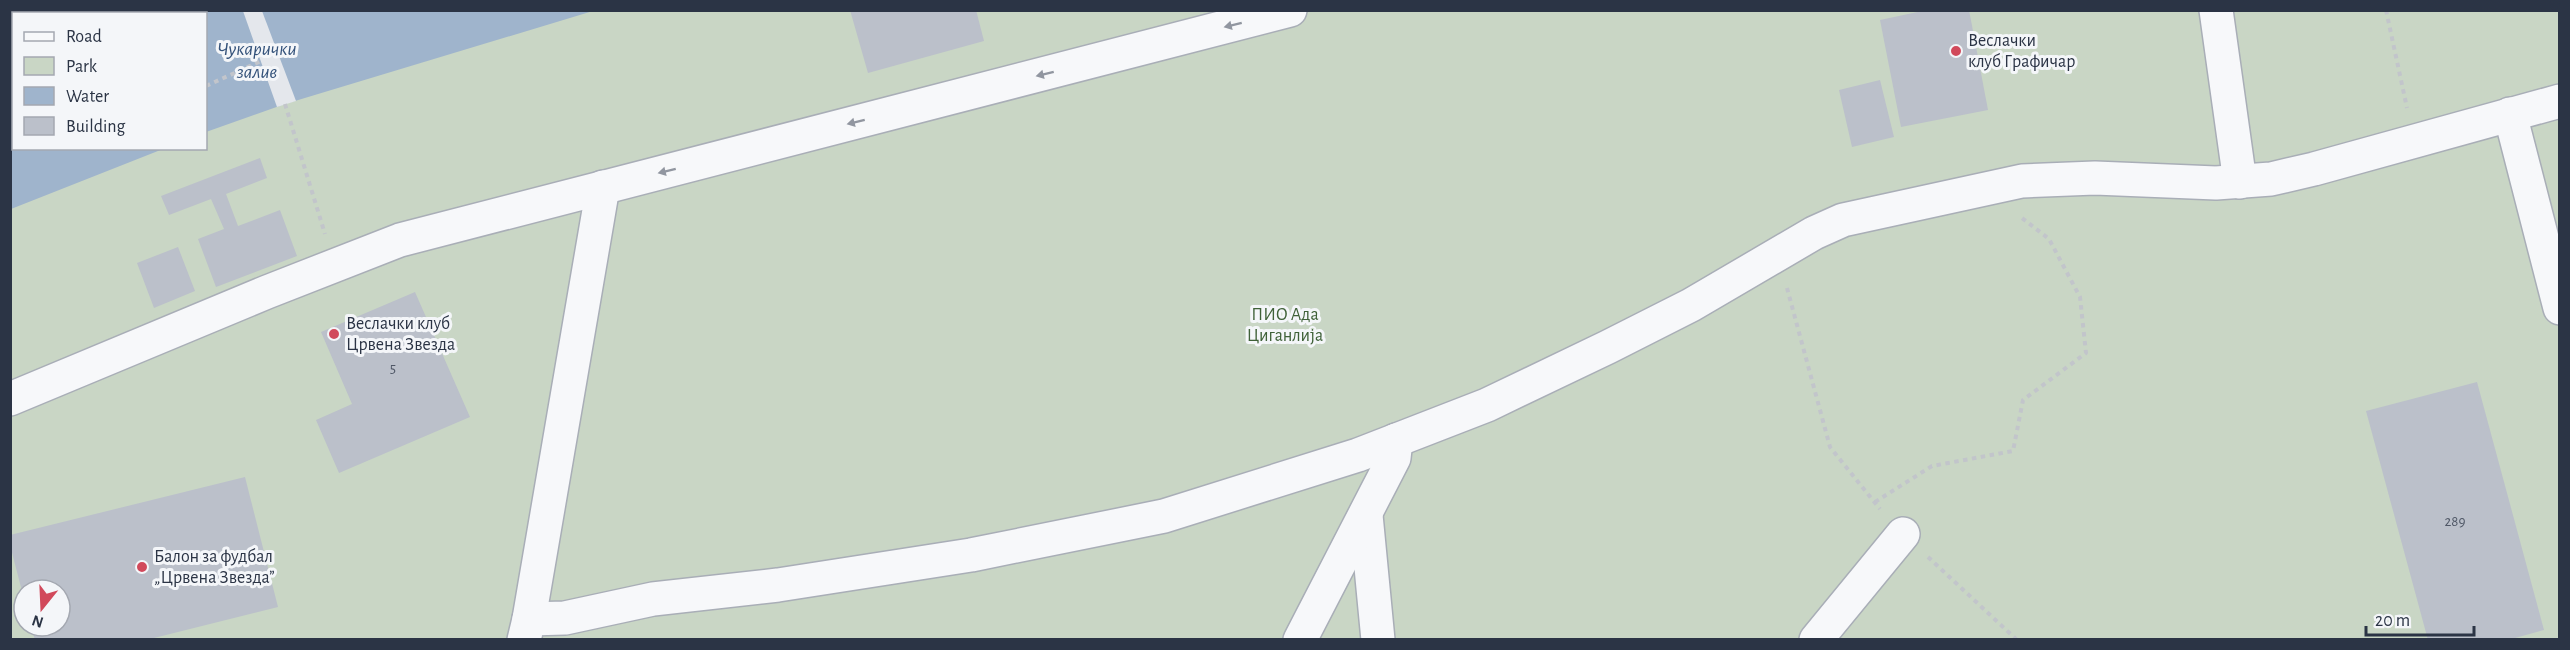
<svg xmlns="http://www.w3.org/2000/svg" width="2570" height="650" viewBox="0 0 2570 650" font-family="'Alegreya Sans',sans-serif">
  <rect width="100%" height="100%" fill="#e4e7ec"/>
  <!-- green -->
  <path fill="#c9d6c5" fill-rule="evenodd" d="M10,11H2559V639H11ZM14,14H206V148H14ZM24,590H60V626H24Z"/>
  <!-- water -->
  <path fill="#9fb4cc" d="M11,11H593L285,104L206,132V14H14V148L163,149L11,209Z"/>
  <!-- pier -->
  <path fill="#e4e7ec" d="M243,11H262L296,101L277,107Z"/>
  <!-- building -->
  <g fill="#bbc0ca">
    <path d="M850,10H976L984,41L868,73Z"/>
    <path d="M1927,10H1969L1988,110L1901,127L1880,20Z"/>
    <path d="M1880,80L1894,137L1852,147L1839,90Z"/>
    <path d="M260,158L267,178L226,194L238,226L280,210L297,256L216,287L198,239L224,229L211,199L169,215L161,196Z"/>
    <path d="M178,247L195,291L154,308L137,263Z"/>
    <path d="M415,292L470,417L339,473L316,420L352,404L321,332Z"/>
    <path d="M2477,382L2544,630L2508,640H2428L2366,411Z"/>
    <path d="M245,477L278,607L146,640H35L31,626H60V590H24L23,595L10,545V535Z"/>
  </g>
  <g fill="none" stroke-linecap="round" stroke-linejoin="round">
    <defs>
      <g id="minor">
        <path d="M2216,10L2240,182"/>
        <path d="M2510,114L2560,308"/>
        <path d="M10,399L267,292L400,240L1290,10"/>
        <path d="M1366,515L1378,640"/>
        <path d="M529,619L603,187"/>
        <path d="M524,640L529,619L565,618L653,599L778,585L971,555L1164,516L1358,455L1487,405L1608,347L1691,305L1814,233L1843,220L2022,181L2095,178L2216,183L2271,179L2314,169L2560,101"/>
        <path d="M1300,640L1394,458L1396,440"/>
        <path d="M1816,640L1903,534"/>
      </g>
    </defs>
    <!-- minor casing -->
    <use href="#minor" stroke="#a9aeb7" stroke-width="36"/>
    <!-- path -->
    <g stroke="#c2c5cb" stroke-width="4" stroke-dasharray="4.5 4.5" stroke-linecap="butt">
      <path d="M2386,10L2407,108"/>
      <path d="M206,86L261,61"/>
      <path d="M285,104L325,234"/>
      <path d="M1787,288L1830,447L1880,509"/>
      <path d="M1875,502L1932,466L2013,451L2023,400L2086,353L2080,297L2049,239L2022,218"/>
      <path d="M1928,557L2017,640"/>
    </g>
    <!-- minor -->
    <use href="#minor" stroke="#f7f8fa" stroke-width="33"/>
  </g>
  <!-- one-way arrows -->
  <defs><path id="oneway-solid" d="M-6-.8H1V-3.2L6.5 0L1 3.2V.8H-6Z" transform="scale(1.5)"/></defs>
  <g fill="#9196a0">
    <use href="#oneway-solid" transform="translate(1233 25) rotate(166)"/>
    <use href="#oneway-solid" transform="translate(1045 74) rotate(166)"/>
    <use href="#oneway-solid" transform="translate(856 122) rotate(166)"/>
    <use href="#oneway-solid" transform="translate(667 171) rotate(166)"/>
  </g>
  <!-- markers -->
  <g fill="#d1495b" stroke="#f4f6f9" stroke-width="2">
    <circle cx="1956" cy="51" r="6"/>
    <circle cx="334" cy="334" r="6"/>
    <circle cx="142" cy="567" r="6"/>
  </g>
  <g text-anchor="middle" dominant-baseline="central" stroke-width="6" stroke-linejoin="round" paint-order="stroke">
    <!-- number labels -->
    <g font-size="15" fill="#4f5766">
      <text x="393" y="368">5</text>
      <text x="2455" y="521">289</text>
    </g>
    <!-- poi labels -->
    <g font-size="18" fill="#2b3445" stroke="#f4f6f9" text-anchor="start">
      <text x="1968" y="41">Веслачки<tspan x="1968" dy="21">клуб Графичар</tspan></text>
      <text x="346" y="324">Веслачки клуб<tspan x="346" dy="21">Црвена Звезда</tspan></text>
      <text x="154" y="557">Балон за фудбал<tspan x="154" dy="21">„Црвена Звезда”</tspan></text>
    </g>
    <!-- park labels -->
    <g font-size="18" fill="#3f6138" stroke="#f4f6f9">
      <text x="1285" y="315">ПИО Ада<tspan x="1285" dy="21">Циганлија</tspan></text>
    </g>
    <!-- water labels -->
    <g font-size="20" font-style="italic" fill="#34527a" stroke="#f4f6f9">
      <text x="257" y="49">Чукарички<tspan x="257" dy="23">залив</tspan></text>
    </g>
  </g>
  <!-- border -->
  <rect width="2570" height="650" fill="none" stroke="#2b3445" stroke-width="24"/>
  <!-- legend -->
  <rect x="12" y="12" width="195" height="138" fill="#f4f6f9" stroke="#a4a8b1" stroke-width="1.5"/>
  <rect x="24" y="32" width="30" height="9" fill="#f7f8fa" stroke="#a4a8b1" stroke-width="1.5"/>
  <text x="66" y="42" font-size="18" fill="#2b3445">Road</text>
  <rect x="24" y="57" width="30" height="18" fill="#c9d6c5" stroke="#a4a8b1" stroke-width="1.5"/>
  <text x="66" y="72" font-size="18" fill="#2b3445">Park</text>
  <rect x="24" y="87" width="30" height="18" fill="#9fb4cc" stroke="#a4a8b1" stroke-width="1.5"/>
  <text x="66" y="102" font-size="18" fill="#2b3445">Water</text>
  <rect x="24" y="117" width="30" height="18" fill="#bbc0ca" stroke="#a4a8b1" stroke-width="1.5"/>
  <text x="66" y="132" font-size="18" fill="#2b3445">Building</text>
  <!-- north arrow -->
  <g transform="translate(42 608) rotate(198)"><circle r="28" fill="#f4f6f9" stroke="#a4a8b1" stroke-width="1.5"/>
  <path d="M0-4.5L10 22L0 15L-10 22Z" fill="#d1495b"/>
  <text y="-9" font-size="16" font-weight="bold" text-anchor="middle" fill="#2b3445">N</text>
  </g>
  <!-- scale -->
  <path d="M2366 626v9h108v-9" fill="none" stroke="#2b3445" stroke-width="3"/>
  <text x="2375" y="626" font-size="18" fill="#2b3445" stroke="#f4f6f9" stroke-width="4.5" paint-order="stroke">20 m</text>
</svg>
